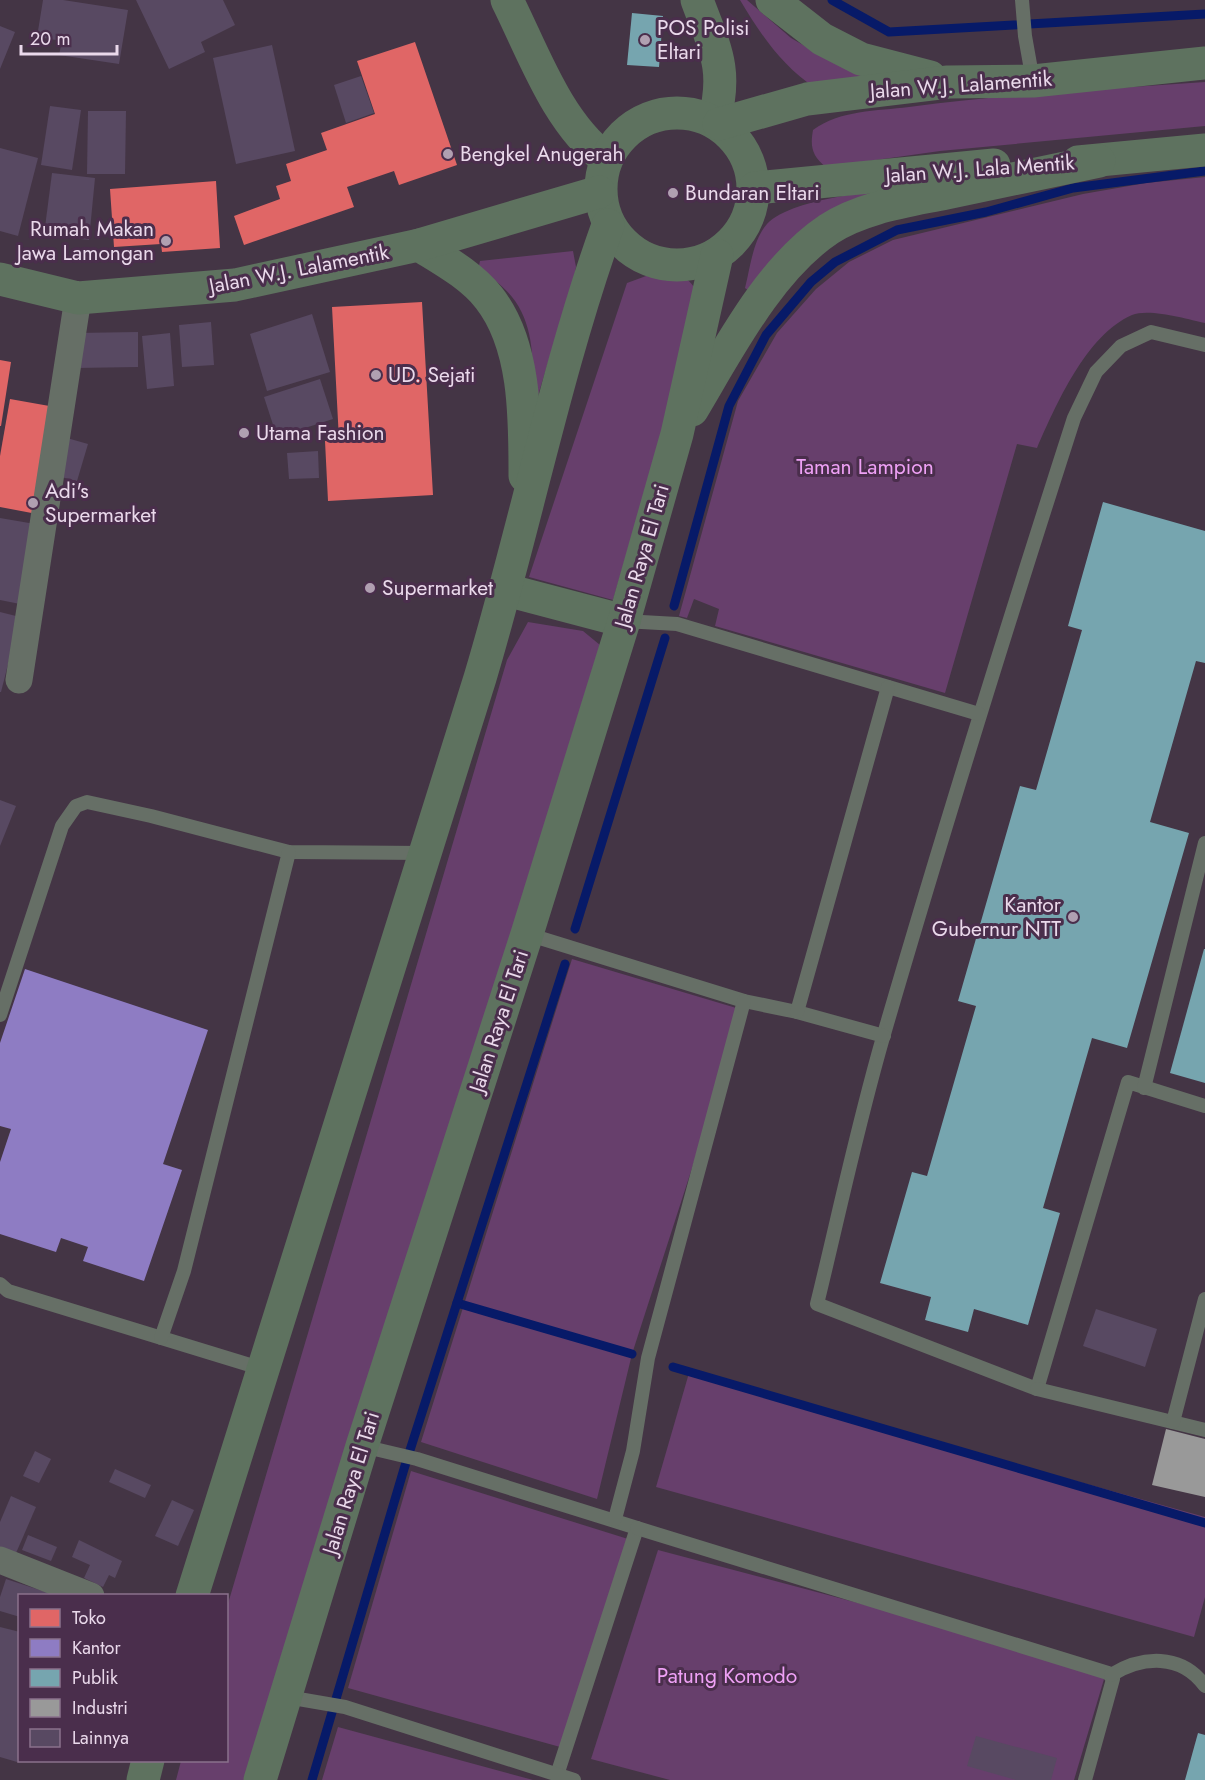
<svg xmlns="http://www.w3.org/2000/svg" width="1205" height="1780" viewBox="0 0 1205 1780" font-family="Jost,sans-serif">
  <rect width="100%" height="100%" fill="#443545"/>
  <!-- green -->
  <g fill="#673f6c">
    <path d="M740,0H747L791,38L834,63L880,79L815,88C781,65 761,35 740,0Z"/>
    <path d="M1205,82V126L940,151L826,167C812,156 810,147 813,130C840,110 877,111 909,107C1007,94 1106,89 1205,82Z"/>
    <path d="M1205,177V323C1187,319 1149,308 1132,315C1086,335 1056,405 1037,448L1017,444L945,693L715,626L719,609L694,599L687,618L679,616L738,401L777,333L816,289L849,262L893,240L1083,194L1146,183Z"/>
    <path d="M931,184L787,243C773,258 764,277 749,291L745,288C750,269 753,239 767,224C793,196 893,190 931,184Z"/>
    <path d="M573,251L576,267L574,277L533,412C533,353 539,302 478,270L480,261Z"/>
    <path d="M657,272C682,274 690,276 701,300L613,600L529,577L627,283Z"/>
    <path d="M528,622L583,631L600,645L250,1780H176L181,1761L226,1760L227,1607L507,660Z"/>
    <path d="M572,959L743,1010L632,1354L597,1499L421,1442Z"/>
    <path d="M689,1373L1205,1517V1597L1194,1637L656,1487Z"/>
    <path d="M411,1471L628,1539L571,1750L348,1688Z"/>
    <path d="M658,1550L1107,1669L1074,1780H670L591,1759Z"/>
    <path d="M338,1727L533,1780H322Z"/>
  </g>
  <!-- shops -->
  <g fill="#e06666">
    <path d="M415,42L457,165L399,185L394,171L347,187L354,207L244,245L234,216L280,199L276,186L291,181L286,164L327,150L321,133L375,114L357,61Z"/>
    <path d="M216,181L220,248L162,252L161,244L114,247L110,189Z"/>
    <path d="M422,302L433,495L328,501L325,441L339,440L332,307Z"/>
    <path d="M0,360L11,362L1,426H0Z"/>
    <path d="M10,399L55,407L37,514L0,507V456Z"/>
  </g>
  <!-- offices -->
  <path fill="#8e7cc3" d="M25,969L208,1030L163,1164L182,1170L144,1281L83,1261L88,1247L61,1238L56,1252L0,1234V1162L11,1129L0,1126V1043Z"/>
  <!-- public -->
  <g fill="#76a5af">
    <path d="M632,13L663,16L659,67L627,65Z"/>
    <path d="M1103,502L1205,531V663L1196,661L1150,822L1189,833L1127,1048L1092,1038L1043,1208L1060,1213L1028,1325L974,1309L968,1332L925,1320L931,1297L880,1283L912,1172L927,1176L976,1006L958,1001L1020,786L1036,790L1082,630L1068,626Z"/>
    <path d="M1204,949H1205V1083L1170,1073Z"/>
    <path d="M1198,1733L1205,1735V1780H1185Z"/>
  </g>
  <!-- industry -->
  <path fill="#999" d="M1166,1429L1205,1439V1497L1152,1485Z"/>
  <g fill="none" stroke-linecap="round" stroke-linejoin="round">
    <!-- stream -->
    <g stroke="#071a68" stroke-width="9">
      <path d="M832,0L889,32L1205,14"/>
      <path d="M674,606L729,406L766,335L811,282L835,262L897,230L986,212L1073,188L1205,171"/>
      <path d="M575,929L665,638"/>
      <path d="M457,1303L632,1354"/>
      <path d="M673,1367L1205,1523"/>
      <path d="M312,1780L404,1469L565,964"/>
    </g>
  </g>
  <!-- building -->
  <g fill="#584962">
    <path d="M43,0H63L128,10L119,64L59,55L62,41L37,37Z"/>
    <path d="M136,0H223L235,25L201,42L205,52L169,69Z"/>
    <path d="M0,26L15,32L0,69Z"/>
    <path d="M272,45L295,151L236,164L213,58Z"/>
    <path d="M361,76L374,113L346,123L334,85Z"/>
    <path d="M50,106L81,110L72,170L41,165Z"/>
    <path d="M88,111H126L125,174H87Z"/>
    <path d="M0,148L38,158L18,236L0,231Z"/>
    <path d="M52,173L95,178L89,240L44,235Z"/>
    <path d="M312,314L330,372L267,391L250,334Z"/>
    <path d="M211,322L214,365L182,367L179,325Z"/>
    <path d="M138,332V367L76,368V333Z"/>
    <path d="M170,333L174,386L147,389L142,336Z"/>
    <path d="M320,379L333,419L277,437L264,397Z"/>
    <path d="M67,438L88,444L77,481L57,476Z"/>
    <path d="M318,451L319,478L289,479L287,453Z"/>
    <path d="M0,518L35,524L20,604L0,600Z"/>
    <path d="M0,612L20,617L1,692H0Z"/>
    <path d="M0,800L16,806L0,846Z"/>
    <path d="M1096,1309L1157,1329L1145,1367L1083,1346Z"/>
    <path d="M35,1451L51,1459L39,1483L23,1476Z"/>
    <path d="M115,1469L151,1485L145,1498L109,1482Z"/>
    <path d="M11,1496L36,1507L13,1560L0,1554V1522Z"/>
    <path d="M172,1500L194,1510L178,1546L155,1536Z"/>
    <path d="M28,1535L57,1547L51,1561L22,1550Z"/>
    <path d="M79,1540L122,1561L115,1578L109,1575L103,1587L84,1578L90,1565L72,1557Z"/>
    <path d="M6,1579L55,1595V1596H20V1617L0,1611V1597Z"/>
    <path d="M0,1627L20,1632V1751L17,1762L0,1757Z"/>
    <path d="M976,1736L1057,1758L1051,1780H1016L967,1766Z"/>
  </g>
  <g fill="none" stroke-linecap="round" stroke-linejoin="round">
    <!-- lane -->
    <g stroke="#666f66" stroke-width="14">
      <path d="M1022,0L1025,36L1033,81"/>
      <path d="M1205,345L1151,332L1121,346L1096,372L1074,418C1008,623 944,828 884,1034C858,1123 839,1214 817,1304L1037,1389L1128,1082L1205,1106"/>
      <path d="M624,621L677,624L979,714"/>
      <path d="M527,934L744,1001L797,1012L884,1036"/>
      <path d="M797,1012L888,687"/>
      <path d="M0,1015L62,826L76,806L87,802L151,816L289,852L425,853"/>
      <path d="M1144,1088L1205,843"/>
      <path d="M0,1284L8,1291L263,1369"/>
      <path d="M161,1338L184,1271L289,852"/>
      <path d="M1037,1389L1205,1430"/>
      <path d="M1173,1422L1205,1299"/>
      <path d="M362,1446L417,1459L637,1528L557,1775"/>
      <path d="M615,1519L633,1451L648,1358L744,1001"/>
      <path d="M637,1528L1108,1673L1113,1679L1085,1780"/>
      <path d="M1111,1675C1142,1656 1181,1653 1205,1686"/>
      <path d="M287,1697L345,1707L574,1780"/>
    </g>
    <!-- street -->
    <g stroke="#666f66" stroke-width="27">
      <path d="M19,680L78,298"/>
      <path d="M0,1560L91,1596"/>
    </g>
    <!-- primary -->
    <g stroke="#5e725f" stroke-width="33">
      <path d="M507,0C534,54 557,122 606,159"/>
      <path d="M697,0C715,49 728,69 714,121"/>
      <path d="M772,0L822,39L861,59L930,77"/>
      <circle cx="677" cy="189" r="76"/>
      <path d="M719,124L807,99L948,82L1033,81L1205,63"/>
      <path d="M1078,162L1205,150"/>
      <path d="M755,188L994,165"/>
      <path d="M419,245C443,260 471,275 489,298C526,345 525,419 525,476"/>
      <path d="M0,279L78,298L235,285L419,245L599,192"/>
      <path d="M692,410C728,350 769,269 829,229C863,207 908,201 946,193C997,182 1048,172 1099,161"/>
      <path d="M506,590L624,621"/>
      <path d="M192,1596L480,678C525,528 555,373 608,225"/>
      <path d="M143,1780L148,1760"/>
      <path d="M260,1780L362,1446L527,934L624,621L677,434L717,255"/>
    </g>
  </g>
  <!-- markers -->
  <g fill="#b0a0b1" stroke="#4a2e4c" stroke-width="2">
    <circle cx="645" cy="40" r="6"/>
    <circle cx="448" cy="154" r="6"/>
    <circle cx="673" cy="193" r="6"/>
    <circle cx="166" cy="241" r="6"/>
    <circle cx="376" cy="375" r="6"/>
    <circle cx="244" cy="433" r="6"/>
    <circle cx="33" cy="503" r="6"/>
    <circle cx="370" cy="588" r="6"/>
    <circle cx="1073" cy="917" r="6"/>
  </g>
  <g text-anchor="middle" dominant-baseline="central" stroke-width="6" stroke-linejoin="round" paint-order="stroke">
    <!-- poi labels -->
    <g font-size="21" fill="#ead9eb" stroke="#4a2e4c" text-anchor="start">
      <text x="657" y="28">POS Polisi<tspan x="657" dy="24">Eltari</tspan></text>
      <text x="460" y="154">Bengkel Anugerah</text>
      <text x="685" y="193">Bundaran Eltari</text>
      <text x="154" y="229" text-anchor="end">Rumah Makan<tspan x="154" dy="24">Jawa Lamongan</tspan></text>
      <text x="388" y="375">UD. Sejati</text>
      <text x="256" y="433">Utama Fashion</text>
      <text x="45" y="491">Adi's<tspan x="45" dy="24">Supermarket</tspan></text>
      <text x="382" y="588">Supermarket</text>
      <text x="1061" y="905" text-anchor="end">Kantor<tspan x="1061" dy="24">Gubernur NTT</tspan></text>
    </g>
    <!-- street labels -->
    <g font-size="21" fill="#ead9eb" stroke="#4a2e4c">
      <text transform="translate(961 85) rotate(-4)">Jalan W.J. Lalamentik</text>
      <text transform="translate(980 169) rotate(-4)">Jalan W.J. Lala Mentik</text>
      <text transform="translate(299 269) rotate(-11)">Jalan W.J. Lalamentik</text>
      <text transform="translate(642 556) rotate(-74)">Jalan Raya El Tari</text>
      <text transform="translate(499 1021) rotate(-72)">Jalan Raya El Tari</text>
      <text transform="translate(351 1483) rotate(-73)">Jalan Raya El Tari</text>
    </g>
    <!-- park labels -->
    <g font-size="21" fill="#efa1f6" stroke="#4a2e4c">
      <text x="865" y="467">Taman Lampion</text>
      <text x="727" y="1676">Patung Komodo</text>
    </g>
  </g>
  <!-- legend -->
  <rect x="18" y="1594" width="210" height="168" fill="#4a2e4c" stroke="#8a728c" stroke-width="1.5"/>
  <rect x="30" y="1609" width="30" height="18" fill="#e06666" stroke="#8a728c" stroke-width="1.5"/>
  <text x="72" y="1624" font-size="18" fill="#ead9eb">Toko</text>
  <rect x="30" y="1639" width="30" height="18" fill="#8e7cc3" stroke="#8a728c" stroke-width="1.5"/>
  <text x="72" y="1654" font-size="18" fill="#ead9eb">Kantor</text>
  <rect x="30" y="1669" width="30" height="18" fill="#76a5af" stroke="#8a728c" stroke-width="1.5"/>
  <text x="72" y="1684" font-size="18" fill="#ead9eb">Publik</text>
  <rect x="30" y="1699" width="30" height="18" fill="#999999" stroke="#8a728c" stroke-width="1.5"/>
  <text x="72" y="1714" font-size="18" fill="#ead9eb">Industri</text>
  <rect x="30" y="1729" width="30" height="18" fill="#584962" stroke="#8a728c" stroke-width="1.5"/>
  <text x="72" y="1744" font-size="18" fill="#ead9eb">Lainnya</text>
  <!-- scale -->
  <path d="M21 45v9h96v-9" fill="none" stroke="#ead9eb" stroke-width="3"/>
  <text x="30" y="45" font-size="18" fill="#ead9eb" stroke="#4a2e4c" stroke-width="4.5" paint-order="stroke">20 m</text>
</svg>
